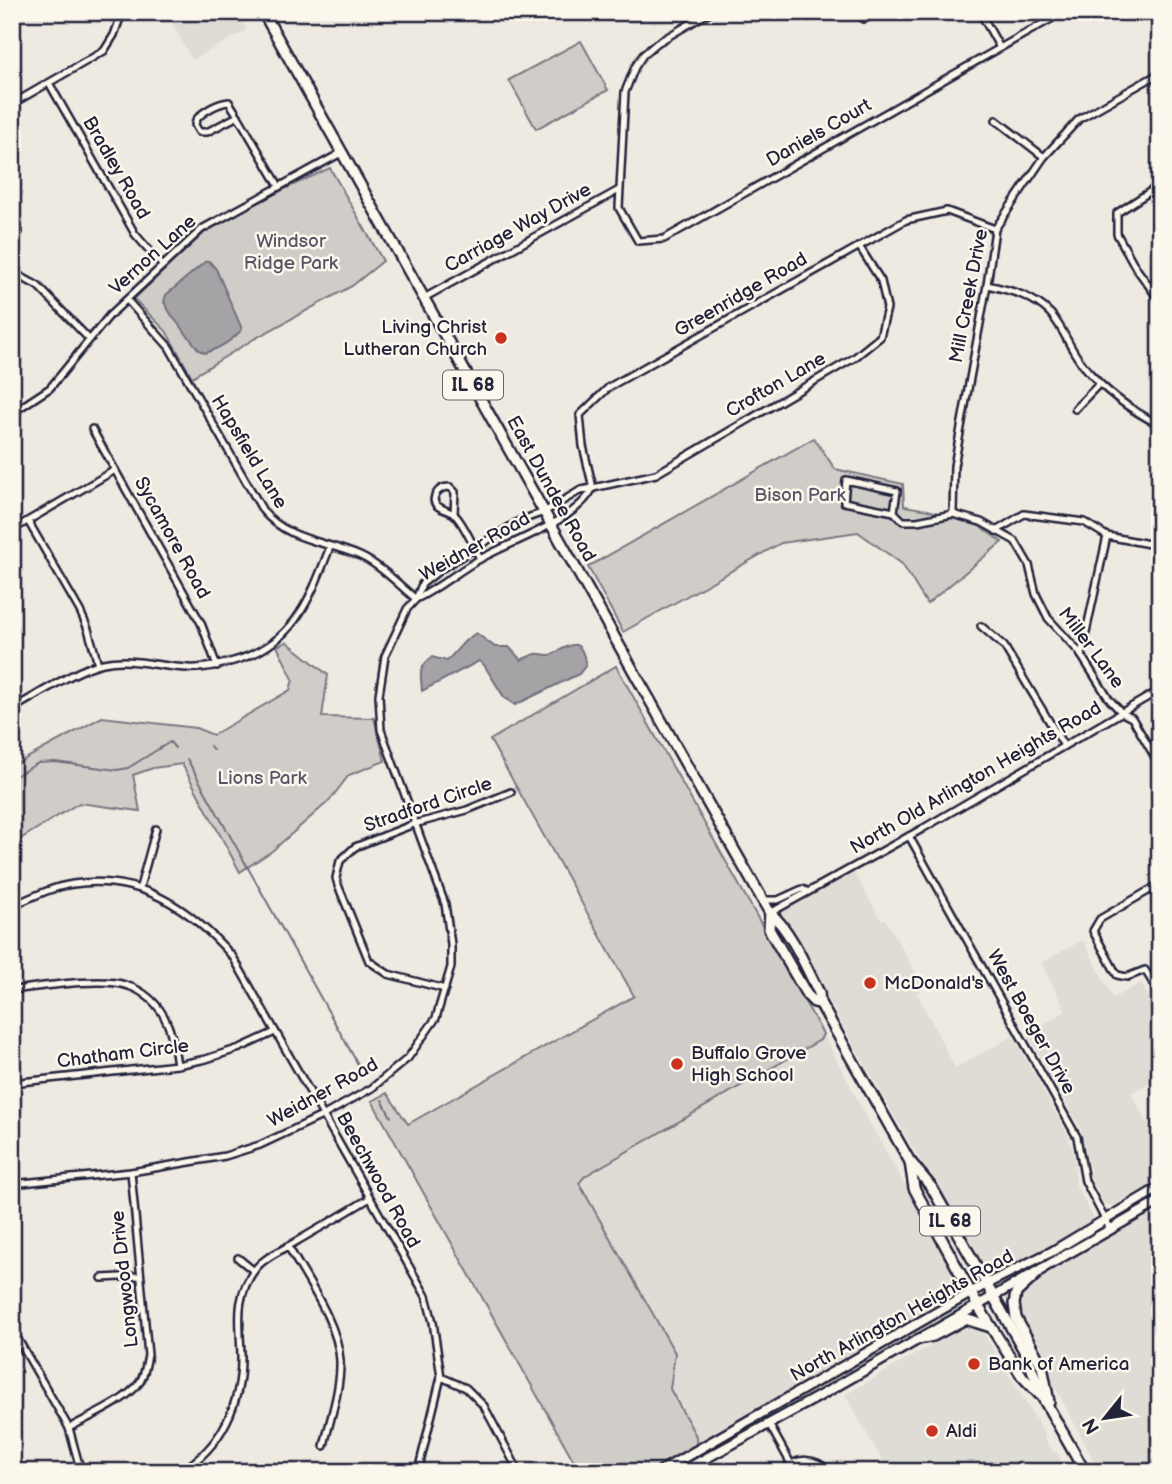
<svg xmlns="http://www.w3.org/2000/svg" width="1172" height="1484" viewBox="0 0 1172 1484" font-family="'Balsamiq Sans',sans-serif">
  <rect width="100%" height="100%" fill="#eeeae2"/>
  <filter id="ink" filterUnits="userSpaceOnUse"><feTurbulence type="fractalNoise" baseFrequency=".0143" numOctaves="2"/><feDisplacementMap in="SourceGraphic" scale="14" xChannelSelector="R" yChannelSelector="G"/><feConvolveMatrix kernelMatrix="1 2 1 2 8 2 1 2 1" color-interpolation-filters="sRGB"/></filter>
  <g filter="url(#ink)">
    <!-- built -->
    <g fill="#dfdbd5">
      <path d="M166,12H237L247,30L192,60Z"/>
      <path d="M616,666L821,1030L867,1118L956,1276L959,1285L952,1296L917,1319L652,1472H580L372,1101L387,1093L408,1124L634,996L490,740Z"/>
      <path d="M853,871L881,920L885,919L924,987L917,994L955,1068L1013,1036L1068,1135L1074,1156L1076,1185L1104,1237L1160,1206V1472H1100L1028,1336L910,1143L779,914Z"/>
      <path d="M1083,940L1113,998L1141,983L1160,1019V1076L1131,1093L1160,1146V1181L1117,1207L1104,1203L1092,1180L1081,1129L1028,1034L1066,1011L1041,963Z"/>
      <path d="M966,1325H974L982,1331L1045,1434L1044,1438L1053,1452H1056L1067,1472H889L845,1395Z"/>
    </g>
    <!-- green -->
    <g fill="#d0cdc9" stroke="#797882" stroke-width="2">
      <path d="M581,41L608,90L536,129L509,80Z"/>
      <path d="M330,168L383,261L352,286L254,339L192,377L166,331L134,299L204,233L263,199Z"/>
      <path d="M814,438L835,469L903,484L904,506L928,510L979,526L1002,542L927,604L902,564L858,532L781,543L623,632L588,567Z"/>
      <path d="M287,642L328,675L322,717L374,718L385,761L349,775L329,801L272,851L240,872L182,764L153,768L133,775L140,811L79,803L12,844V766L102,717L196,728L213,735L290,690L293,679L277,646Z"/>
      <path d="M616,666L823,1034L820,1040L585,1176L579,1183L675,1353L670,1389L696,1436V1447L652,1472H580L372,1101L387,1093L408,1124L634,996L490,740Z"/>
    </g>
    <!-- water -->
    <g fill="#a6a3a7" stroke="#716f7c" stroke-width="2">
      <path d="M206,261H209L216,269L242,329C234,340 218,349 205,353L199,350L172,316L164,302L166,295Z"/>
      <path d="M476,633L495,647H509L521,660C526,658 531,655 536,654C543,653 547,657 553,654C573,643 581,637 586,665L579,674L515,705L504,697L484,665L479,661L422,691C421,674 417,669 432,657L447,661L465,641Z"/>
    </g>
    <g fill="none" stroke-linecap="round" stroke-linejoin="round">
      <!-- stream -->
      <g stroke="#716f7c" stroke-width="2">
        <path d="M210,746L213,750"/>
        <path d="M187,759L364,1075"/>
        <path d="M12,778L38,763L55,762L117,770L128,768L170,742L175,748"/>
        <path d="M382,1100L391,1117"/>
      </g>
      <defs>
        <g id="minor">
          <path d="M710,12L657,43L643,55L635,67L625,92L619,208L638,241L664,239L1051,19L1059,12"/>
          <path d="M857,12L864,19L880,12"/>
          <path d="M980,12L1000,48"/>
          <path d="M49,83L135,234L162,265"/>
          <path d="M229,102L238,116L207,132H199L195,125L196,120C203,111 218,103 229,102Z"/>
          <path d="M12,104L104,51L114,35L119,21V12"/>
          <path d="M238,116L279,186"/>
          <path d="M996,120L1044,157"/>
          <path d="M1160,185L1117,213V234L1136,268L1160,301"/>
          <path d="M12,223L17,227L19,232L12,240"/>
          <path d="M859,246L881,281L887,308L880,337L854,358L656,474L593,488L583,446L580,415L609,387L906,220L947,211L995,229"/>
          <path d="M12,272L38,286L89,339"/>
          <path d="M987,285C1010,290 1034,296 1051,314C1064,329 1070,350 1083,365C1104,391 1130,410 1160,425"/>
          <path d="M424,298L619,190"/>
          <path d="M127,300L169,347L263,511C288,541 326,541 360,556C380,565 398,584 416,599"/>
          <path d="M1075,409L1099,384"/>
          <path d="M12,413L50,388L109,316L202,229L341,153"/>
          <path d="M92,429L201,623L217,666"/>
          <path d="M894,512L897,491L846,480L844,502L894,512L903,521H917L953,514L981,522L1015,541L1029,565L1036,594L1048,618L1079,652L1109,699L1122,713L1132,718L1160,766"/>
          <path d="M454,514L455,492L450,487C444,487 439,488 436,494C428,508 448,509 455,515C464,524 474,547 480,559"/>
          <path d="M953,514L954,466L987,285L995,229L1044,157L1079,119L1160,73"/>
          <path d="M28,521L80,611L88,629L98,664"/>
          <path d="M12,530L115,470"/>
          <path d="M996,531L1024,514L1084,522L1107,536L1160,546"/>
          <path d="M981,626L1004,646L1064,746"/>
          <path d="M1081,655L1107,536"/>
          <path d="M12,709C36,696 78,668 103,663C132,657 159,667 188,668C203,669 216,666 230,662C293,646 309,602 330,547"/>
          <path d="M909,836L1077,1137L1085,1181L1110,1229"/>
          <path d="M1160,884L1100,919L1093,931L1117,975L1127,977L1145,970L1160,995"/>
          <path d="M140,887L156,829"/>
          <path d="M763,900H778L802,889L807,891"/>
          <path d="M12,906C32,897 52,887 73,884C141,874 190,908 233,957L426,1296L433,1322L441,1377L420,1463V1472"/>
          <path d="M770,913L922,829L1160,690"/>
          <path d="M445,989L388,974L369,961L338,885L336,878L340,861L355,847L414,824L467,810L511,792"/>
          <path d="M12,990C39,987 102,977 125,985C144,990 160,1005 167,1023C173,1036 175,1051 177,1065"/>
          <path d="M12,1083L177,1065L206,1059L240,1048L275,1032"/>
          <path d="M12,1184L131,1172L225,1156L260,1145L324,1115L372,1088L408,1058L436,1018L451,967V944L445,904L381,730L379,695L385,656L407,609L416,599L422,584L441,569L519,521L544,512L581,490L593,488C578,520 512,541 480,559C458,571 439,588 416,599"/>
          <path d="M288,1246C306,1279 338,1323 340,1360C341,1389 330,1419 324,1446"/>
          <path d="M238,1258L254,1271"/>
          <path d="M102,1278L139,1276"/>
          <path d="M12,1329L69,1428L81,1472"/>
          <path d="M441,1377L466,1388L484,1406L519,1472"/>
          <path d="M769,1424L791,1464"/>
          <path d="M69,1428C92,1415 124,1403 140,1382C145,1374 146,1364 148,1355L131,1172"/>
          <path d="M179,1472C222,1448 242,1402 241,1355C240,1322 234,1297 256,1268C265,1257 279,1252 292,1244C318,1229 344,1214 370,1198"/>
          <path d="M782,1472C796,1456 816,1457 830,1472"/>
        </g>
        <g id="secondary">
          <path d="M659,1472L986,1284L1053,1251L1160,1187"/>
          <path d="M681,1472L816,1398L1160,1201"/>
        </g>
        <g id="primary">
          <path d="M263,12L733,848L770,913C790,929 807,969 819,993L820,1003L909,1160L932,1188L1026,1354L1043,1398L1085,1472"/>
          <path d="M770,913L769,929L807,995L814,1002L820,1003"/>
          <path d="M910,1162L914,1188L978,1306L1022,1376L1040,1395"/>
          <path d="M1042,1269L1016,1293L1014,1304L1016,1318L1042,1366L1049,1402"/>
          <path d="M919,1339L933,1336L965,1319L991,1327"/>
        </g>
      </defs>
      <!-- minor casing -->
      <use href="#minor" stroke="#22223b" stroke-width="10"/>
      <!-- secondary casing -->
      <use href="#secondary" stroke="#22223b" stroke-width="13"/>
      <!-- primary casing -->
      <use href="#primary" stroke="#22223b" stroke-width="14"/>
      <!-- minor -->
      <use href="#minor" stroke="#fbf7ec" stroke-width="5"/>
      <!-- secondary -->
      <use href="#secondary" stroke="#fbf7ec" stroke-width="8"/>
      <!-- primary -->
      <use href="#primary" stroke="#fbf7ec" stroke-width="9"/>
    </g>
  </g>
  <!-- markers -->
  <g fill="#c8321e" stroke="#fbf7ec" stroke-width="2.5">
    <circle cx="501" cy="338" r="7"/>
    <circle cx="870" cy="983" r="7"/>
    <circle cx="677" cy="1064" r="7"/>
    <circle cx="974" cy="1364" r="7"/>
    <circle cx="932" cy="1431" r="7"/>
  </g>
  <g text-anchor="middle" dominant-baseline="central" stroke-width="5" stroke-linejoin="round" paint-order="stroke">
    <!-- shield labels -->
    <g fill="#fbf7ec" stroke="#636270" stroke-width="2">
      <rect x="443" y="370.5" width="60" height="29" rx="5"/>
      <rect x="920" y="1206.5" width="60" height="29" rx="5"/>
    </g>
    <g font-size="18" font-weight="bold" fill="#22223b">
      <text x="473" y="385">IL 68</text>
      <text x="950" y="1221">IL 68</text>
    </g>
    <!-- street labels -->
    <g font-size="19" fill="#22223b" stroke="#fbf7ec">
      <text transform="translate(819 133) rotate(-30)">Daniels Court</text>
      <text transform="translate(116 168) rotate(60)">Bradley Road</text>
      <text transform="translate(518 228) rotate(-29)">Carriage Way Drive</text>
      <text transform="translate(153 255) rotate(-42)">Vernon Lane</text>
      <text transform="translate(741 295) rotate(-30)">Greenridge Road</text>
      <text transform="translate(969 296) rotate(-79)">Mill Creek Drive</text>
      <text transform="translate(776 385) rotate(-30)">Crofton Lane</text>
      <text transform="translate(249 452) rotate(59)">Hapsfield Lane</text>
      <text transform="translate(551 489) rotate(61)">East Dundee Road</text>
      <text transform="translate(172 538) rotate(61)">Sycamore Road</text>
      <text transform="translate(475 547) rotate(-29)">Weidner Road</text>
      <text transform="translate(1091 648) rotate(53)">Miller Lane</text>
      <text transform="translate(976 778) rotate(-30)">North Old Arlington Heights Road</text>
      <text transform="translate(428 805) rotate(-19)">Stradford Circle</text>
      <text transform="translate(1031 1022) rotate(61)">West Boeger Drive</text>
      <text transform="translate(123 1054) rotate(-7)">Chatham Circle</text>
      <text transform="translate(323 1093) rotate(-29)">Weidner Road</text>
      <text transform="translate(378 1180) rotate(61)">Beechwood Road</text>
      <text transform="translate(125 1279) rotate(-96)">Longwood Drive</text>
      <text transform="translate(902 1316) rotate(-29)">North Arlington Heights Road</text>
    </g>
    <!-- park labels -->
    <g font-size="19" fill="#565566" stroke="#fbf7ec">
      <text x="291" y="241">Windsor<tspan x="291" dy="22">Ridge Park</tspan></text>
      <text x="800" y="495">Bison Park</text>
      <text x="262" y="778">Lions Park</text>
    </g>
    <!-- poi labels -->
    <g font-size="19" fill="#22223b" stroke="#fbf7ec" text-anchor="start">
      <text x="487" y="327" text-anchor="end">Living Christ<tspan x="487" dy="22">Lutheran Church</tspan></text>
      <text x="884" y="983">McDonald's</text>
      <text x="691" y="1053">Buffalo Grove<tspan x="691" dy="22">High School</tspan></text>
      <text x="988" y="1364">Bank of America</text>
      <text x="946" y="1431">Aldi</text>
    </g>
  </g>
  <!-- margin -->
  <rect width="1172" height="1484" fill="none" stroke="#fbf7ec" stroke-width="42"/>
  <rect x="21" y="21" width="1130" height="1442" fill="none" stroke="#22223b" stroke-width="2.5" filter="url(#ink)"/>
  <!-- north arrow -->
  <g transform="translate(1105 1418) rotate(240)" stroke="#fbf7ec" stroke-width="5" paint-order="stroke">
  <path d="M0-5L12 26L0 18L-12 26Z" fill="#22223b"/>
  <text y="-10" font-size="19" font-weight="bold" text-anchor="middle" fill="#22223b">N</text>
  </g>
</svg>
